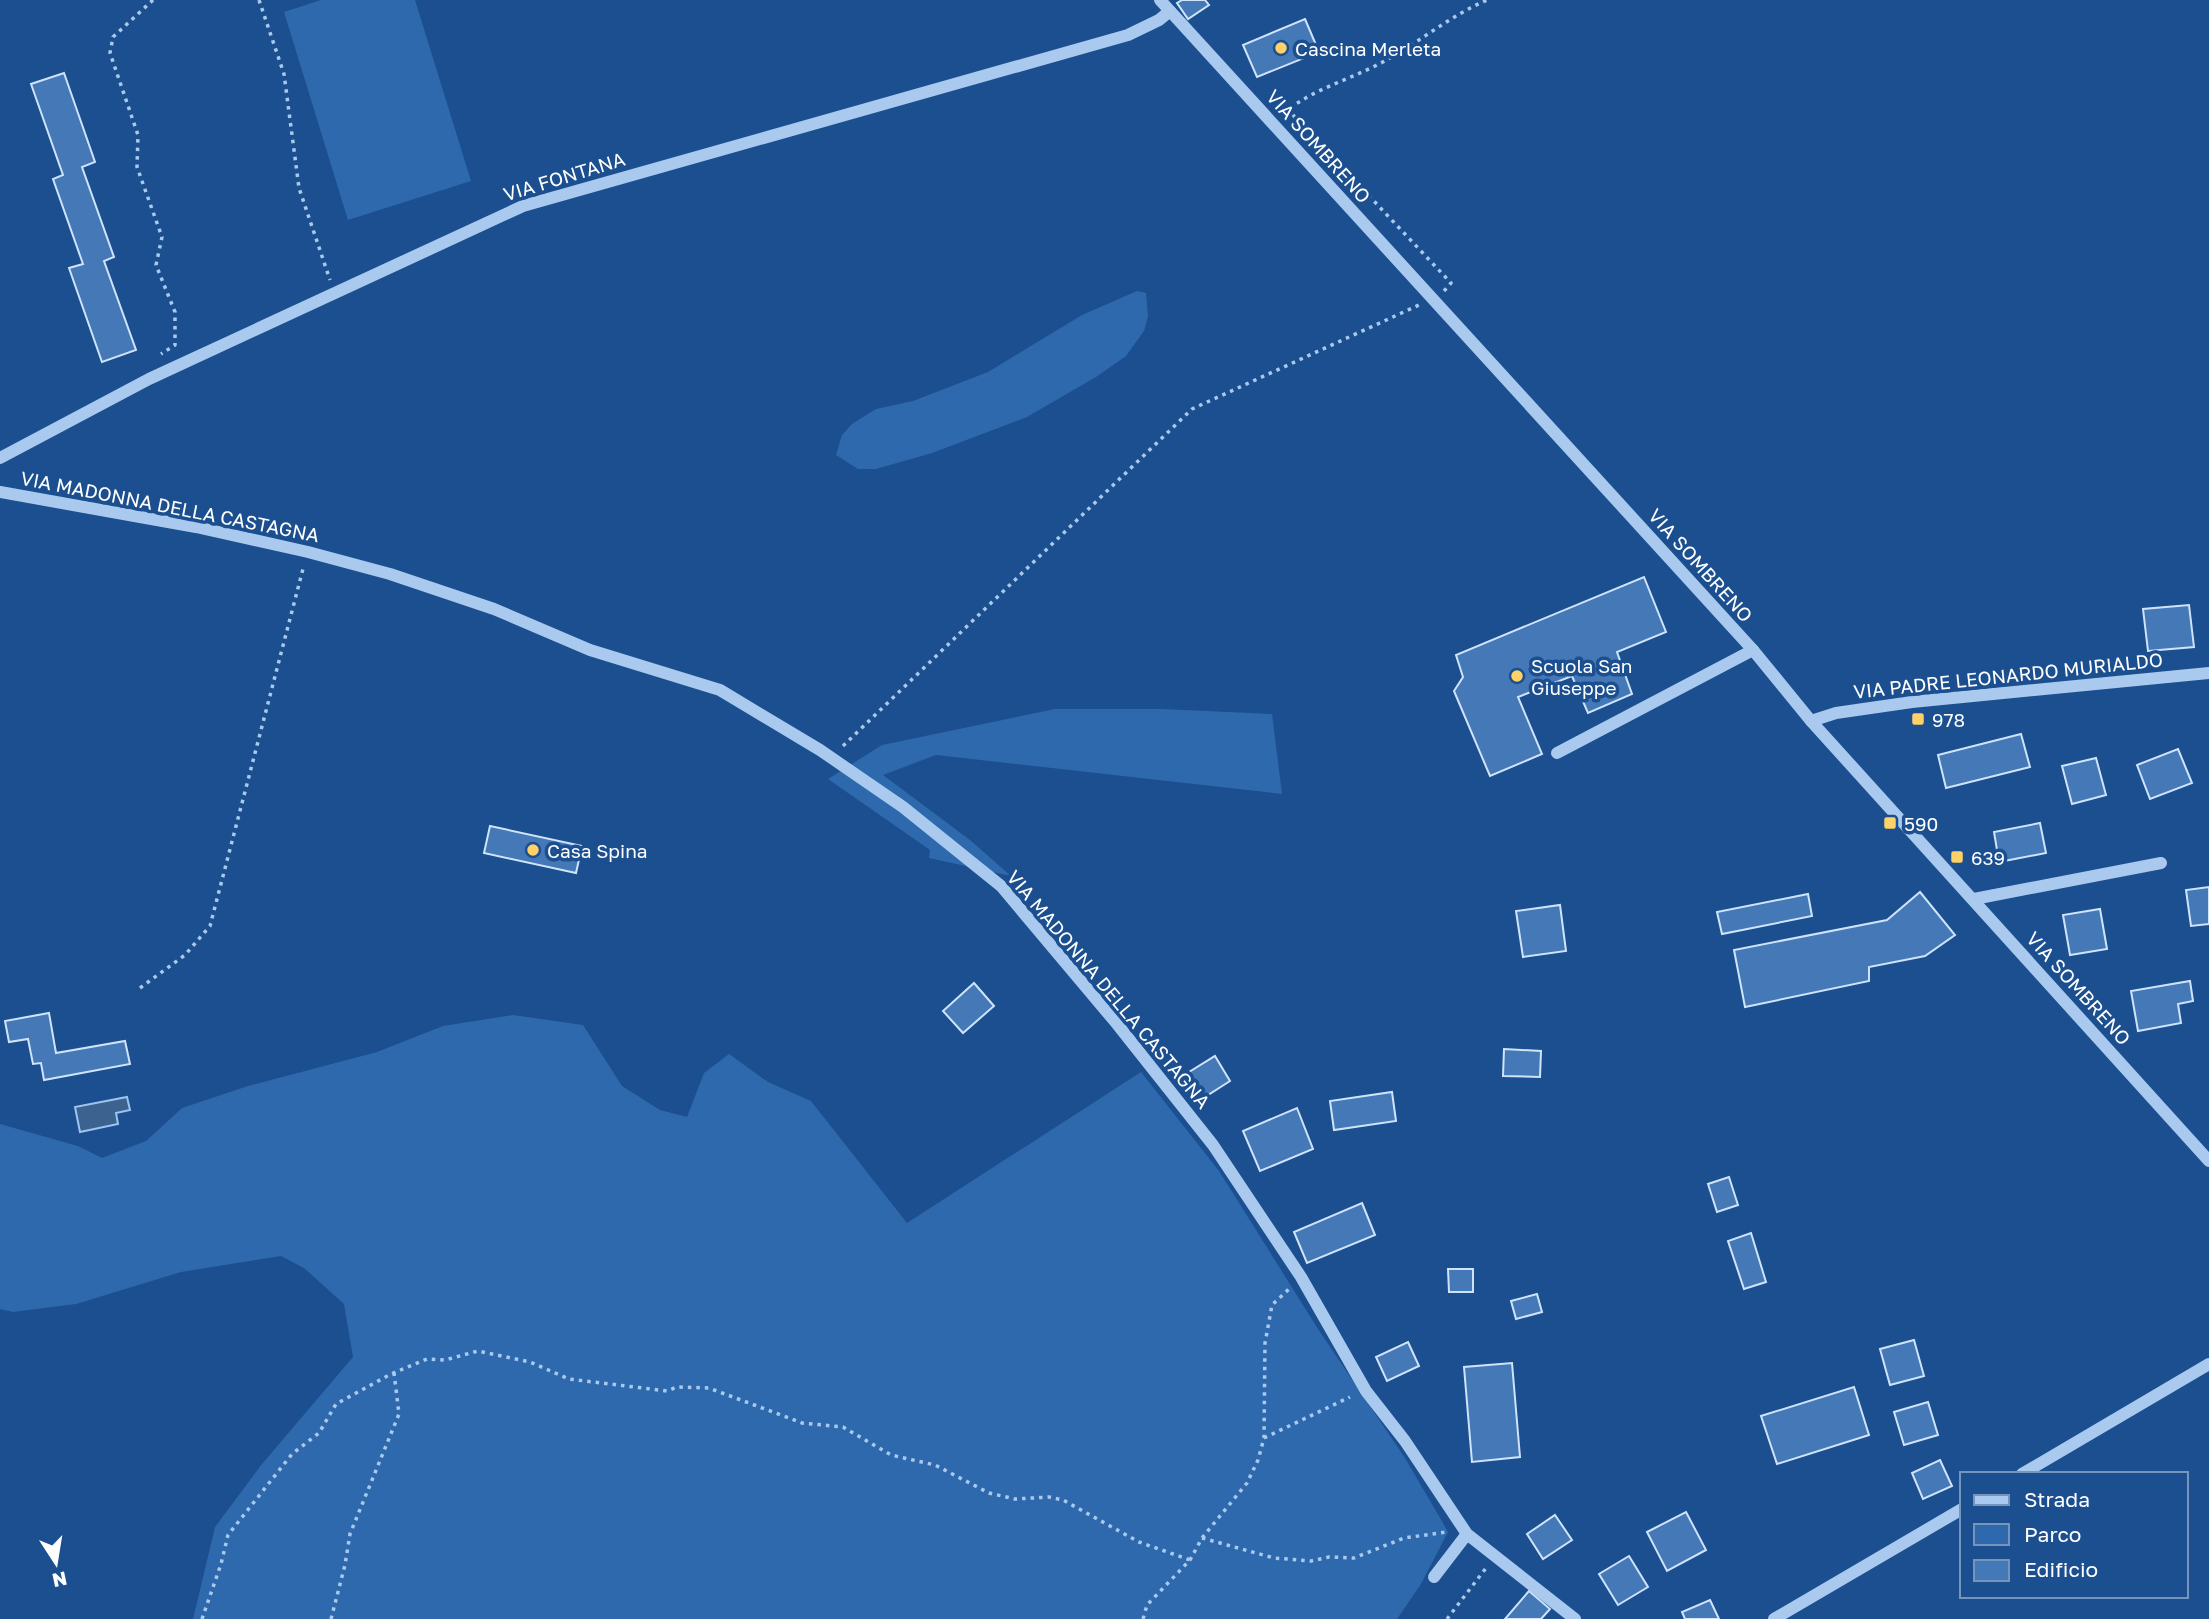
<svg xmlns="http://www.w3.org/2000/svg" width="2209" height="1619" viewBox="0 0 2209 1619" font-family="'Golos Text',sans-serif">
  <rect width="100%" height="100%" fill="#1b4f8f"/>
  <!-- green -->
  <g fill="#2e69ad">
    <path d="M321,0H415L471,181L348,220L284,12Z"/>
    <path d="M1137,291L1146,293L1148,316L1144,331L1126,356L1096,377L1027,417L932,453L876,469H858L836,455L842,435L852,424L876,409L913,401L988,372L1082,315Z"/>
    <path d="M1055,709H1162L1272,714L1282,794L936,755L883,775L970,840L1011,876L929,858L930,850L828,779L882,745Z"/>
    <path d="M513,1015L583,1025L622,1086L660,1110L687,1117L704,1073L729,1054L768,1082L811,1101L907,1223L1141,1072L1219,1171L1318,1329L1405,1458L1443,1523L1448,1532L1421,1584L1397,1619H193L215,1527L262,1464L353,1357L344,1304L304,1268L281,1256L181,1272L76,1304L13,1312L0,1309V1124L78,1146L102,1158L146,1141L182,1108L248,1086L377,1052L443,1026Z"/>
  </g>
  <!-- water -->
  <path fill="#3c6290" stroke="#9cc4f0" stroke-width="2" d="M127,1097L130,1110L116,1113L118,1124L80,1132L75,1107Z"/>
  <!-- building -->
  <g fill="#4478b7" stroke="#cfe3fa" stroke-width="2">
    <path d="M1182,0H1205L1209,5L1188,19L1177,3Z"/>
    <path d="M1305,19L1319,52L1257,77L1243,45Z"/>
    <path d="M64,73L95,162L82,167L114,257L104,261L136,350L102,362L69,268L83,264L53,179L63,175L31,84Z"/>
    <path d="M1644,577L1666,632L1617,652L1632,694L1588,713L1572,676L1518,697L1542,754L1490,776L1454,691L1463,677L1456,655Z"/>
    <path d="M2189,605L2194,647L2148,651L2143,609Z"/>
    <path d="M2021,734L2030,767L1946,788L1938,755Z"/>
    <path d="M2178,749L2192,783L2150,799L2137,765Z"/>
    <path d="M2096,758L2106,795L2072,804L2062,766Z"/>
    <path d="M2040,823L2046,853L1999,862L1994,832Z"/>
    <path d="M490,826L582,846L576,873L484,853Z"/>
    <path d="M2209,887V924L2191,926L2186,890Z"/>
    <path d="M1920,892L1955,935L1925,956L1869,967V981L1745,1007L1734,950L1887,920Z"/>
    <path d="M1808,894L1812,916L1722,934L1717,912Z"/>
    <path d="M1560,905L1566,951L1523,957L1516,911Z"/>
    <path d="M2100,909L2107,949L2070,955L2063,915Z"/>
    <path d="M2190,981L2193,1001L2178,1004L2181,1023L2138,1031L2131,991Z"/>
    <path d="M974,983L994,1006L963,1033L943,1011Z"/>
    <path d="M49,1013L56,1053L125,1041L130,1064L44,1080L41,1063L33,1064L28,1039L9,1042L5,1021Z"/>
    <path d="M1504,1049L1541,1051L1540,1077L1503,1076Z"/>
    <path d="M1215,1056L1230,1081L1197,1102L1181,1077Z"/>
    <path d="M1392,1092L1396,1121L1334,1130L1330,1101Z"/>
    <path d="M1297,1108L1313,1149L1260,1171L1243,1131Z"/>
    <path d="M1729,1177L1738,1205L1717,1212L1708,1184Z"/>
    <path d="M1362,1203L1375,1235L1307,1263L1294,1232Z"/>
    <path d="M1751,1233L1766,1282L1744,1289L1728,1241Z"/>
    <path d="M1448,1269H1473V1292H1449Z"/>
    <path d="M1537,1294L1542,1312L1516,1319L1511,1301Z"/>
    <path d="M1914,1340L1924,1376L1890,1385L1880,1349Z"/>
    <path d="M1408,1342L1419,1366L1387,1381L1376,1357Z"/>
    <path d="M1512,1363L1520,1457L1472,1462L1464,1367Z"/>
    <path d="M1854,1387L1869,1435L1777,1464L1761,1416Z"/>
    <path d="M1928,1402L1938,1435L1904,1445L1894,1412Z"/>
    <path d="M1940,1460L1952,1486L1923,1499L1912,1473Z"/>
    <path d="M1686,1512L1706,1550L1667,1571L1647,1532Z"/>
    <path d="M1555,1515L1572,1540L1543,1559L1527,1534Z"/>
    <path d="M1629,1556L1648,1587L1618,1605L1599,1574Z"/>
    <path d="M1529,1591L1550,1609L1541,1619H1505Z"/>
    <path d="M1710,1600L1719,1619H1685L1682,1612Z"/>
  </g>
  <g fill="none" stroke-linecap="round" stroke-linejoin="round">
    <!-- path -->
    <g stroke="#a9c9ee" stroke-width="3.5" stroke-dasharray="3.5 5" stroke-linecap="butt">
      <path d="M153,0L113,37L110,53L138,135L137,167L162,237L156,265L175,312V345L161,354"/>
      <path d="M259,0L284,74L299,188L330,280"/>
      <path d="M1444,291L1451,283L1293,115V106C1319,88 1347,80 1375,66C1414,47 1447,17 1487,0"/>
      <path d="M843,746L1192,409L1419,305"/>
      <path d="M140,988L185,955L210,926L304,565"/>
      <path d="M1264,1438L1350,1397"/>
      <path d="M1202,1538L1274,1558L1311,1561L1329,1557L1354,1558L1404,1538L1447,1532"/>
      <path d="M202,1619L221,1564L228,1535L292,1454L319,1433L336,1404L391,1374L427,1359L445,1360L478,1351L530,1362L569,1379L667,1391L677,1387L709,1388L802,1423L843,1427L891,1455L935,1465L989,1493L1015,1499L1049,1497L1063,1500L1139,1542L1190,1560"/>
      <path d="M331,1619L345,1565L350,1534L399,1414L394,1373"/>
      <path d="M1143,1619L1147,1605L1190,1560L1202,1538L1247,1483L1258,1460L1264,1438L1265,1343L1272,1305L1290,1288"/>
      <path d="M1447,1619L1486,1568"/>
    </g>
    <!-- minor -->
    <g stroke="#a9c9ee" stroke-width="12">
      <path d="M1160,0L1753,650L1811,721L2209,1161"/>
      <path d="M0,458L149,379L523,206L1128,35L1159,20L1170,11"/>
      <path d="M0,492L196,527L308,552L390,574L494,609L590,650L720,690L820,750L903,807L1001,886L1117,1024L1213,1145L1301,1277L1366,1391L1405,1441L1467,1534L1575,1619"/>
      <path d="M1811,721L1836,713L1912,702L2209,673"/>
      <path d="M1557,753L1753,650"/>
      <path d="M1974,899L2161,863"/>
      <path d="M2022,1474L2209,1364"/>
      <path d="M1434,1577L1467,1534"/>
      <path d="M1774,1619L1962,1509"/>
    </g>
  </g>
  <!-- markers -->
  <g fill="#ffd166" stroke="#1b4f8f" stroke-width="2.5">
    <circle cx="1281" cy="48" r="7"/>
    <circle cx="1517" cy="676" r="7"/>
    <rect x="1911" y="712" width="14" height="14" rx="3.5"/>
    <rect x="1883" y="816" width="14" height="14" rx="3.5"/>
    <circle cx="533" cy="850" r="7"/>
    <rect x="1950" y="850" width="14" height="14" rx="3.5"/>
  </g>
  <g text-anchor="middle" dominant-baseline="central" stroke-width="7" stroke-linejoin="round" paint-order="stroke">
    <!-- poi labels -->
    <g font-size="19" fill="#fff" stroke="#1b4f8f" text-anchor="start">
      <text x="1295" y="48">Cascina Merleta</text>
      <text x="1531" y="665">Scuola San<tspan x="1531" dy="22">Giuseppe</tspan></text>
      <text x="1932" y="719">978</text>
      <text x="1904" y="823">590</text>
      <text x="547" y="850">Casa Spina</text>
      <text x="1971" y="857">639</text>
    </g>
    <!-- street labels -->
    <g font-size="19" fill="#fff" stroke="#1b4f8f">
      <text transform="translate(1319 146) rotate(48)">VIA SOMBRENO</text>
      <text transform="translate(564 176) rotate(-17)">VIA FONTANA</text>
      <text transform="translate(170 506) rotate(11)">VIA MADONNA DELLA CASTAGNA</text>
      <text transform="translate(1701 565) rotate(48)">VIA SOMBRENO</text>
      <text transform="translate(2008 675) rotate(-6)">VIA PADRE LEONARDO MURIALDO</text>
      <text transform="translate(2079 988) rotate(48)">VIA SOMBRENO</text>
      <text transform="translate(1109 989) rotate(50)">VIA MADONNA DELLA CASTAGNA</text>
    </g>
  </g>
  <!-- legend -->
  <rect x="1960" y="1472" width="228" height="126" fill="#1b4f8f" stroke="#7695bc" stroke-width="2"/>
  <rect x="1974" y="1495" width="35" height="10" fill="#a9c9ee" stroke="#7695bc" stroke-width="2"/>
  <text x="2024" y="1507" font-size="21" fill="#ffffff">Strada</text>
  <rect x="1974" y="1524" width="35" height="21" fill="#2e69ad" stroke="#7695bc" stroke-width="2"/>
  <text x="2024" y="1542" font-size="21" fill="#ffffff">Parco</text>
  <rect x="1974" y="1560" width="35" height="21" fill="#4478b7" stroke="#7695bc" stroke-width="2"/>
  <text x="2024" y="1577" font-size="21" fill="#ffffff">Edificio</text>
  <!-- north arrow -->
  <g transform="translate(56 1563) rotate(168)" stroke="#1b4f8f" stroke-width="5" paint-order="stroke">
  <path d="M0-5L12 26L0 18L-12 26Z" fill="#ffffff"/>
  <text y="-10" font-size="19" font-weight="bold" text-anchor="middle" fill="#ffffff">N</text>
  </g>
</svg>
